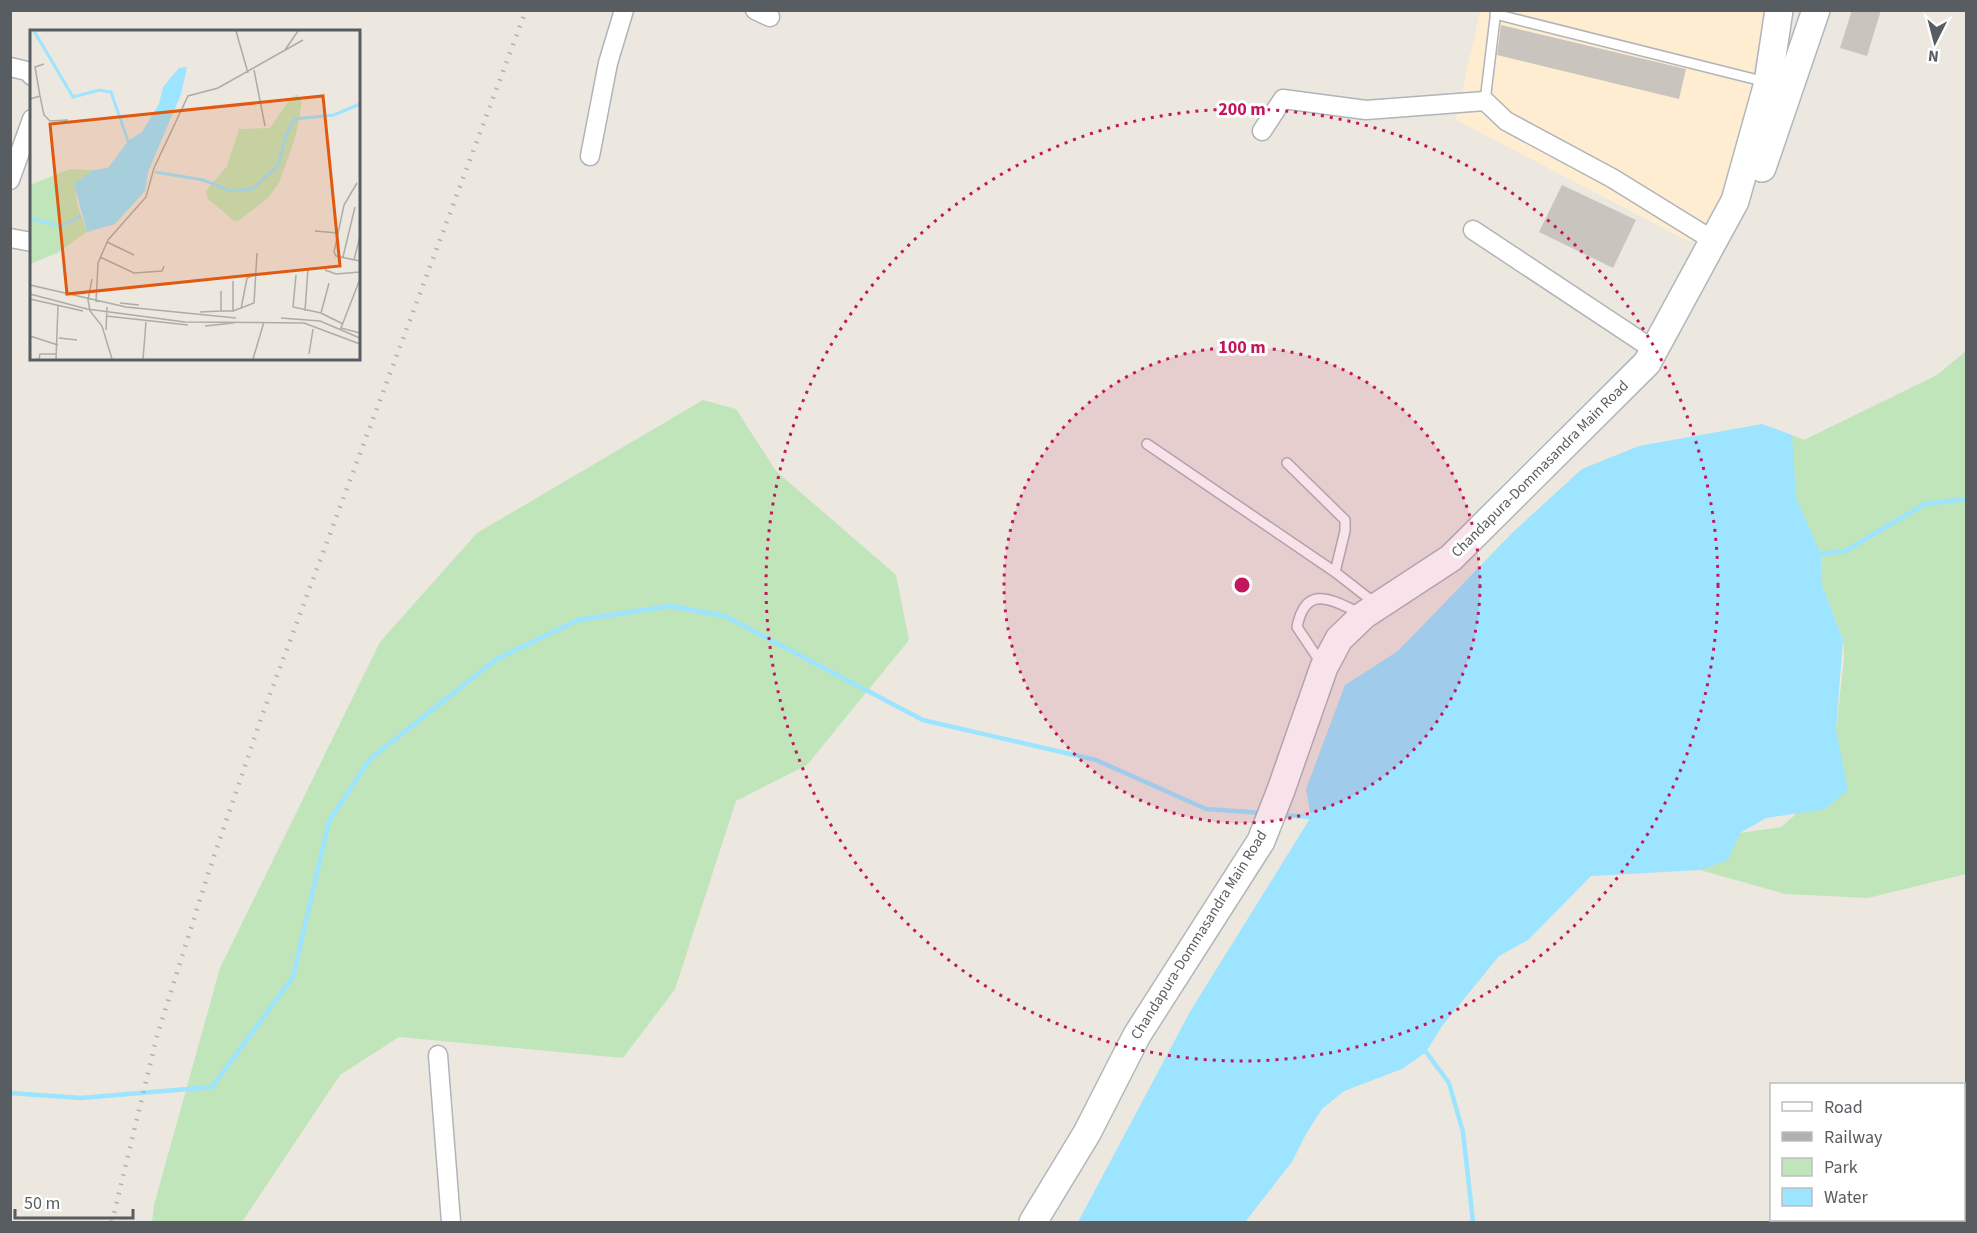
<svg xmlns="http://www.w3.org/2000/svg" width="1977" height="1233" viewBox="0 0 1977 1233" font-family="'Source Sans 3',sans-serif">
  <rect width="100%" height="100%" fill="#ece7df"/>
  <!-- commercial -->
  <path fill="#feedd1" d="M1480,11H1764L1737,165L1711,225L1690,242L1456,120Z"/>
  <!-- green -->
  <g fill="#c1e5ba">
    <path d="M1966,351V874L1868,898L1785,894L1700,870L1740,833L1781,827L1795,815L1836,729L1844,659L1843,640L1822,585L1821,554L1788,500L1792,435L1804,440L1937,375Z"/>
    <path d="M703,400L736,409L776,471L896,575L909,640L807,765L736,801L675,989L623,1058L399,1037L340,1075L242,1222H152L154,1205L220,968L380,642L477,533Z"/>
  </g>
  <!-- water -->
  <path fill="#9ce4ff" d="M1762,424L1792,435L1796,498L1821,554L1822,585L1843,640L1836,729L1848,790L1825,809L1766,818L1740,833L1728,860L1700,870L1591,876L1528,940L1499,956L1442,1026L1426,1052L1402,1069L1344,1091L1322,1109L1306,1134L1292,1162L1245,1222H1078L1191,1010L1311,817L1306,789L1345,685L1398,651L1513,532L1582,469L1639,446Z"/>
  <g fill="none" stroke-linecap="round" stroke-linejoin="round">
    <!-- stream -->
    <g stroke="#9ce4ff" stroke-width="4.5">
      <path d="M1821,554L1845,551L1925,504L1966,499"/>
      <path d="M1280,815L1311,817"/>
      <path d="M1426,1052L1449,1083L1463,1132L1473,1222"/>
      <path d="M10,1093L81,1098L212,1087L293,977L329,821L370,759L495,660L578,620L670,606L725,616L923,720L1096,760L1206,809L1263,813"/>
    </g>
  </g>
  <!-- building -->
  <g fill="#c9c4be">
    <path d="M1852,10H1881L1867,56L1840,48Z"/>
    <path d="M1501,25L1686,69L1679,99L1497,55Z"/>
    <path d="M1562,185L1636,220L1613,268L1539,232Z"/>
  </g>
  <g fill="none" stroke-linecap="round" stroke-linejoin="round">
    <defs>
      <g id="lane">
        <path d="M1495,14L1766,82"/>
        <path d="M1485,101L1496,10"/>
        <path d="M1147,444L1335,572L1376,604"/>
        <path d="M1287,463L1345,520V531L1335,572"/>
        <path d="M1321,663L1297,627C1306,582 1333,601 1362,614"/>
      </g>
      <g id="street">
        <path d="M755,10L770,17"/>
        <path d="M10,67L27,71L32,76"/>
        <path d="M1262,131L1283,99L1366,110L1485,101L1506,121L1612,178L1714,241"/>
        <path d="M590,156L608,63L624,10"/>
        <path d="M10,180L32,119"/>
        <path d="M1473,230L1654,350"/>
        <path d="M10,238L32,242"/>
        <path d="M438,1055L451,1222"/>
      </g>
      <g id="secondary">
        <path d="M1762,168L1816,10"/>
        <path d="M1033,1222L1087,1133L1137,1035L1261,841L1281,790L1324,667L1339,639L1364,615L1451,558L1647,363L1735,201L1768,83L1779,10"/>
      </g>
    </defs>
    <!-- lane casing -->
    <use href="#lane" stroke="#b0b4b8" stroke-width="12"/>
    <!-- street casing -->
    <use href="#street" stroke="#b0b4b8" stroke-width="21"/>
    <!-- secondary casing -->
    <use href="#secondary" stroke="#b1b6bb" stroke-width="30"/>
    <!-- lane -->
    <use href="#lane" stroke="#fff" stroke-width="9"/>
    <!-- street -->
    <use href="#street" stroke="#fff" stroke-width="18"/>
    <!-- secondary -->
    <use href="#secondary" stroke="#fff" stroke-width="27"/>
    <!-- rail -->
    <path stroke="#afb0b1" stroke-width="4.5" stroke-dasharray="1.5 8" stroke-linecap="butt" d="M112,1222L157,1036L208,874L263,713L526,10"/>
  </g>
  <!-- distance rings -->
  <circle cx="1242" cy="585" r="238" fill="#c2185b" fill-opacity=".12"/>
  <g fill="none" stroke="#c2185b" stroke-width="3" stroke-dasharray="3 6">
    <circle cx="1242" cy="585" r="238"/>
    <circle cx="1242" cy="585" r="476"/>
  </g>
  <g text-anchor="middle" dominant-baseline="central" stroke-width="6" stroke-linejoin="round" paint-order="stroke">
    <!-- street labels -->
    <g font-size="15" fill="#585d61" stroke="#fff">
      <text transform="translate(1540 469) rotate(-45)">Chandapura-Dommasandra Main Road</text>
      <text transform="translate(1199 935) rotate(-58)">Chandapura-Dommasandra Main Road</text>
    </g>
  </g>
  <!-- overview -->
  <g transform="translate(30 30)">
    <rect width="330" height="330" fill="#ece7df"/>
    <path d="M267,64L272,72L266,105L249,153L237,169L208,191L203,190L178,169L176,161L197,136L209,99L240,98L260,69ZM40,139L63,140L45,154L47,174L57,202L27,223L0,234V155Z" fill="#c1e5ba"/>
    <path d="M157,37L151,64L118,142L115,161L85,194L57,202L44,154L63,140L78,138L98,111L112,102L129,74L133,57L149,38Z" fill="#9ce4ff"/>
    <path fill="none" stroke="#9ce4ff" stroke-width="3" d="M4,1L43,67L69,60L81,62L98,111M125,142L173,150L201,161L222,159L248,136L256,105L265,89L304,85L330,74M0,188L31,196L51,186"/>
    <path fill="none" stroke="#adaca9" stroke-width="1.5" d="M206,1L218,43M255,20L268,1M224,40L235,96M10,66L5,37L14,34M0,69L10,66L14,85L20,91L38,90M327,153L314,175L304,222L306,226L330,231M285,201L308,203M77,212L104,225M70,227L104,243L132,241L134,236M313,227L325,177M324,230L330,206M295,240L306,244L330,242M266,245L263,277L291,283M62,249L58,270L60,281L72,296L82,329M330,249L311,298L330,303M299,253L291,283L313,294M0,255L96,277L206,288M0,264L57,279L155,292L274,293L330,314M0,269L53,281M66,272L68,233L78,210L116,167L124,138L158,66L188,58L273,10M90,273L109,275M211,279L217,248L224,245M191,281H203V251M203,281L224,273L227,223M275,281L278,238M170,282L191,281V261M76,286L158,295M251,288L290,291L330,308M175,296L204,293M76,300L77,277M0,306L28,315M29,308L47,310M279,324L283,299M9,329L10,324H26M26,329L28,276M113,329L116,292M223,329L234,292"/>
    <path fill="#e15910" fill-opacity="0.15" stroke="#e15910" stroke-width="3" d="M293,66L310,236L37,264L20,94Z"/>
    <rect width="330" height="330" fill="none" stroke="#585d61" stroke-width="3"/>
  </g>
  <circle cx="1242" cy="585" r="9" fill="#c2185b" stroke="#fff" stroke-width="3"/>
  <g font-size="18" text-anchor="middle" font-weight="bold" fill="#c2185b" stroke="#fff" stroke-width="6" stroke-linejoin="round" paint-order="stroke">
    <text x="1242" y="115">200 m</text>
    <text x="1242" y="353">100 m</text>
  </g>
  <!-- border -->
  <rect width="1977" height="1233" fill="none" stroke="#585d61" stroke-width="24"/>
  <!-- legend -->
  <rect x="1770" y="1083" width="195" height="138" fill="#ffffff" stroke="#bcbec0" stroke-width="1.5"/>
  <rect x="1782" y="1102" width="30" height="9" fill="#ffffff" stroke="#bcbec0" stroke-width="1.5"/>
  <text x="1824" y="1113" font-size="18" fill="#585d61">Road</text>
  <rect x="1782" y="1132" width="30" height="9" fill="#afb0b1" stroke="#bcbec0" stroke-width="1.5"/>
  <text x="1824" y="1143" font-size="18" fill="#585d61">Railway</text>
  <rect x="1782" y="1158" width="30" height="18" fill="#c1e5ba" stroke="#bcbec0" stroke-width="1.5"/>
  <text x="1824" y="1173" font-size="18" fill="#585d61">Park</text>
  <rect x="1782" y="1188" width="30" height="18" fill="#9ce4ff" stroke="#bcbec0" stroke-width="1.5"/>
  <text x="1824" y="1203" font-size="18" fill="#585d61">Water</text>
  <!-- north arrow -->
  <g transform="translate(1935 42) rotate(186)" stroke="#ffffff" stroke-width="4.5" paint-order="stroke">
  <path d="M0-4.5L10 22L0 15L-10 22Z" fill="#585d61"/>
  <text y="-9" font-size="16" font-weight="bold" text-anchor="middle" fill="#585d61">N</text>
  </g>
  <!-- scale -->
  <path d="M15 1209v9h118v-9" fill="none" stroke="#585d61" stroke-width="3"/>
  <text x="24" y="1209" font-size="18" fill="#585d61" stroke="#ffffff" stroke-width="4.5" paint-order="stroke">50 m</text>
</svg>
